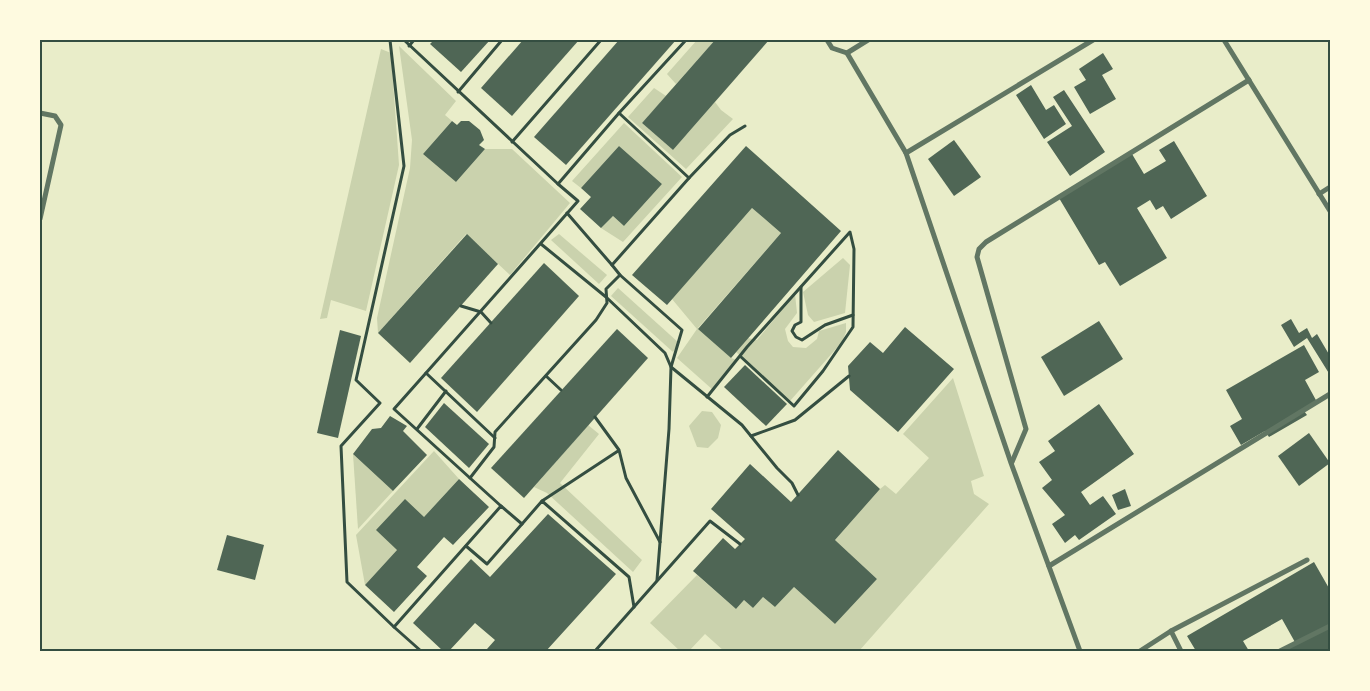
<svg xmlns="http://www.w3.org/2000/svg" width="1370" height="691" viewBox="0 0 1370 691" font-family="'Asap Condensed',sans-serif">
  <rect width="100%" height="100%" fill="#e9edc9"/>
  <!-- green -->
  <g fill="#cad2ad">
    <path d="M697,40H715L676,84L667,74Z"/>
    <path d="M399,46L456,101L445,115L452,121L423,154L456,182L485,149H512L570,203L510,275L466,234L378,333L377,318L410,168L412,140Z"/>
    <path d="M381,49L391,53L399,165L366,311L331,300L327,318L320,319Z"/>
    <path d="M654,88L666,96L642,123L673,150L715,102L721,110L733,119L686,169L628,117Z"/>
    <path d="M624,123L682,177L623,242L601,228L613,216L624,226L662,184L619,146L581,188L572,181Z"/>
    <path d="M752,208L781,233L698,328L731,358L737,360L713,390L677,358L697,329L672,299Z"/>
    <path d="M559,234L607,275L599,284L551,240Z"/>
    <path d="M843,258L850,265L845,313L814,322L808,315L803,292Z"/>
    <path d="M618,288L679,343L673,352L611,296Z"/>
    <path d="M795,294L797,313L785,329L788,341L793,347L806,348L817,339L819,331L846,323V332L842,342L790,401L736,352L748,338L757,340Z"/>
    <path d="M953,378L984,476L971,481L974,494L989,504L859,651H724L705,634L689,651H680L650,623L697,575L736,609L744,600L753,608L763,597L775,607L794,587L835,624L877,579L835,540L880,489L885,485L896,494L929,458L903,434Z"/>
    <path d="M702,411L712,412L721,425L718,438L708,448L697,447L689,426Z"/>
    <path d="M588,425L599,434L560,483L642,560L633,572L547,493L534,487Z"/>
    <path d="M434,451L459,479L424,517L377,530L397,550L365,585L356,535Z"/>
    <path d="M353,454L393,491L358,529Z"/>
  </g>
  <!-- building -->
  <g fill="#4f6655">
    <path d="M434,40H490L461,72L430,44Z"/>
    <path d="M523,40H579L512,116L481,88Z"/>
    <path d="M619,40H676L566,165L534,137Z"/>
    <path d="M715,40H769L673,150L642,123Z"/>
    <path d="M1103,53L1113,69L1102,75L1116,99L1090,114L1074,87L1086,80L1079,69Z"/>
    <path d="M1031,85L1046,110L1054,105L1066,124L1044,139L1016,95Z"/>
    <path d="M1064,90L1105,152L1070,176L1047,142L1072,126L1053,97Z"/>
    <path d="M452,121L457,125L461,121H469L480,130L484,140L479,145L485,149L456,182L423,154Z"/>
    <path d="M954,140L981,177L954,196L928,159Z"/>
    <path d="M1174,141L1207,196L1171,219L1163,206L1156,210L1150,200L1137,208L1167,258L1120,286L1105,262L1099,265L1059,198L1132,154L1144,174L1166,161L1159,150Z"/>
    <path d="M619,146L662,184L624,226L613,216L601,228L580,209L591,197L581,188Z"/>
    <path d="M746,146L841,231L731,358L698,329L781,233L752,208L667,305L632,275Z"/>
    <path d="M467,234L498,264L410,363L378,333Z"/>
    <path d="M544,263L579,296L477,412L441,378Z"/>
    <path d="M1291,319L1299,333L1307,328L1312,338L1317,334L1330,356V375L1307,338L1294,347L1281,325Z"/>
    <path d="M1099,321L1123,359L1064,396L1041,357Z"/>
    <path d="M905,327L954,369L898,432L850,390L848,366L870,342L883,353Z"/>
    <path d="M617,329L648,358L524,498L491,468Z"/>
    <path d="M340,330L361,336L338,438L317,433Z"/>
    <path d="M1304,345L1319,372L1305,380L1317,402L1304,411L1307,415L1269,437L1265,431L1241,445L1230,426L1242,419L1226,390Z"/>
    <path d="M745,365L787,404L766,426L724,387Z"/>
    <path d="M444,403L489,444L469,468L425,427Z"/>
    <path d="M1099,404L1134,454L1081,492L1090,505L1103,496L1116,514L1079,540L1075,535L1065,543L1052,524L1065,515L1042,488L1052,480L1039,462L1055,451L1048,441Z"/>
    <path d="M390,416L407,426L403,431L427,455L393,491L353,454L372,429L381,428Z"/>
    <path d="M1309,433L1330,463L1299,486L1278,456Z"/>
    <path d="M838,450L880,489L835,540L877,579L835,624L794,587L775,607L763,597L753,608L744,600L736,609L693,571L723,538L735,549L745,539L711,509L750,464L791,502Z"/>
    <path d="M459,479L489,507L453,545L444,537L417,567L427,576L394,612L365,585L397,550L376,530L405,499L424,517Z"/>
    <path d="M1125,489L1131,506L1118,510L1112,495Z"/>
    <path d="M548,514L616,574L546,651H489L487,649L495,640L475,623L449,651H443L413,623L471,559L490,577Z"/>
    <path d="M227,535L264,545L255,580L217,570Z"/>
    <path d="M1314,562L1330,590V651H1284L1296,644L1282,619L1243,641L1249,651H1196L1187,636Z"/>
  </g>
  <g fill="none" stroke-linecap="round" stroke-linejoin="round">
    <!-- path -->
    <g stroke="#344e41" stroke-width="3">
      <path d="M390,40L404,166L356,380L380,403L341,446L347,582L394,627"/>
      <path d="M404,40L558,184L619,113L689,178L730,135L745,126"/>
      <path d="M409,46L414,40"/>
      <path d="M458,92L502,40"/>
      <path d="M619,113L686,40"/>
      <path d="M512,142L601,40"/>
      <path d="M567,213L612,265"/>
      <path d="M541,244L606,297L665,353L671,367L742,425L777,468L792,483L798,495"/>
      <path d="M801,287V322L795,325L792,331L796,337L802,340L825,325L853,315"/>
      <path d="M461,306L481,312L491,323"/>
      <path d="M426,373L394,409L470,478"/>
      <path d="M546,376L561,390"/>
      <path d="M707,397L747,347L850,232L854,249L853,327L823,371L794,406L740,356"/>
      <path d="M595,417L619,450L626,478L660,542"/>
      <path d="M417,429L446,391"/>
      <path d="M751,436L795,420L849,376"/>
      <path d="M495,438L426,373L578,201L558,184"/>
      <path d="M542,501L618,451"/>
      <path d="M501,506L470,478L494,447L495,432L596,320L607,303L606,289L620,275"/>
      <path d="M466,546L487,564L522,524"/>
      <path d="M657,580L669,429L671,367L682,330L620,275L612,265L689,178"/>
      <path d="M421,651L394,627L501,506L522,524L542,501L629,577L634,607"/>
      <path d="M595,651L710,521L740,544"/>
    </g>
    <!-- minor -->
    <g stroke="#617663" stroke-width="5">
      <path d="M827,40L832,48L847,53L906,153L1011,463L1080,651"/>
      <path d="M1224,40L1330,211"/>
      <path d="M847,53L868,40"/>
      <path d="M40,113L55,116L61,125L40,219"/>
      <path d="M906,153L1093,40"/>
      <path d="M1319,194L1330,187"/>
      <path d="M1012,462L1026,429L977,257L979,249L986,242L1249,80"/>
      <path d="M1049,566L1330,394"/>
      <path d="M1171,631L1181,651"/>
      <path d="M1140,651L1171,631L1307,560"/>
      <path d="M1280,651L1330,626"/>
    </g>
  </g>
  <!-- border -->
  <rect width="1370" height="691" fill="none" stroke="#fefae0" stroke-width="82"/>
  <rect x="41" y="41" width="1288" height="609" fill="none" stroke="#344e41" stroke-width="2"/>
</svg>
